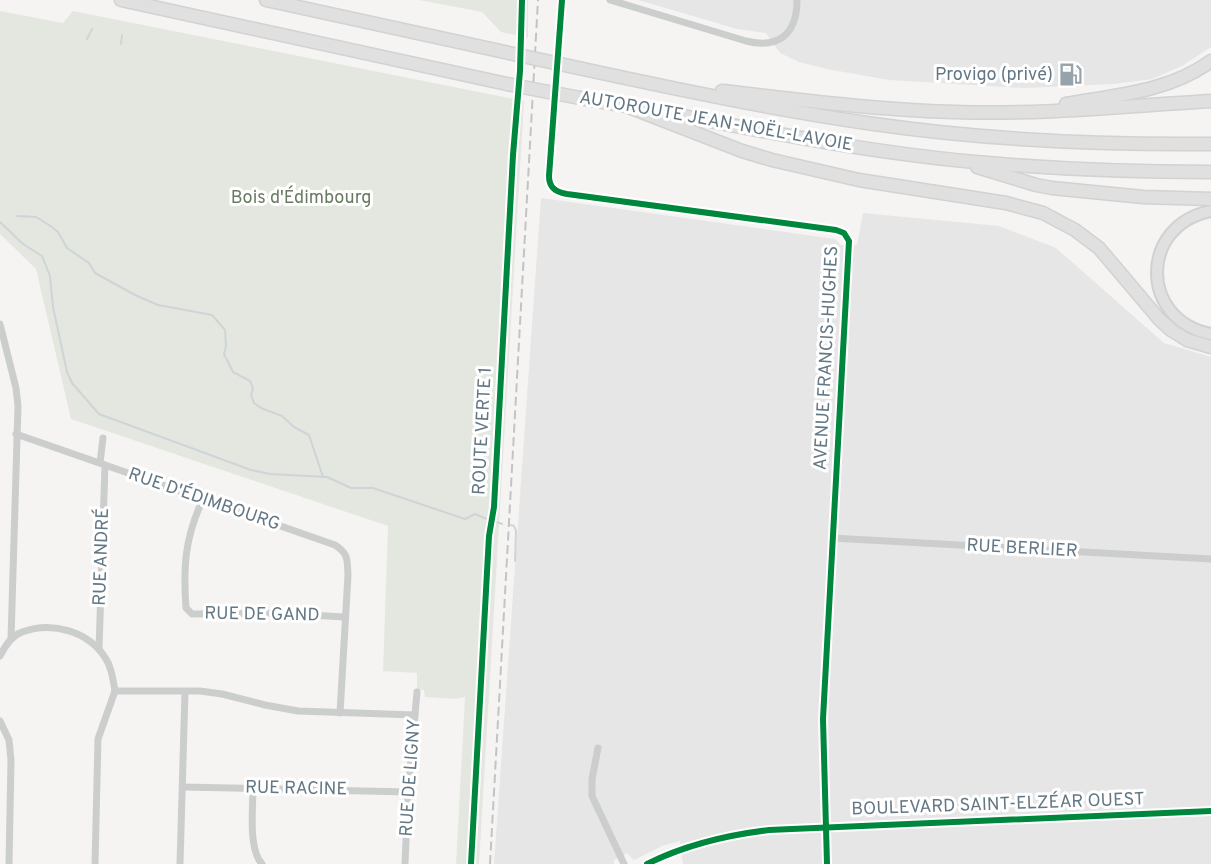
<svg xmlns="http://www.w3.org/2000/svg" width="1211" height="864" viewBox="0 0 1211 864" font-family="Overpass,sans-serif">
  <rect width="100%" height="100%" fill="#f5f4f2"/>
  <!-- built -->
  <g fill="#e5e6e5">
    <path d="M638,0H1211V47L1182,66L1152,79L1114,84L1024,88L889,80L827,69L799,62L780,53L766,33L737,29Z"/>
    <path d="M541,198L835,239L841,245H857L863,213L999,226L1056,248L1164,343L1211,357V864H683L680,841L662,846L634,860L627,853L614,860V864H494Z"/>
  </g>
  <!-- green -->
  <g fill="#e4e7e0">
    <path d="M419,0H528V38L501,32L482,12Z"/>
    <path d="M0,11L63,23L73,11L524,101L479,864H456L465,697L455,699L425,697L424,690L417,689V673L383,671L388,526L71,419L36,269L0,234Z"/>
  </g>
  <g fill="none" stroke-linecap="round" stroke-linejoin="round">
    <!-- stream -->
    <g stroke="#cdd5d7" stroke-width="2">
      <path d="M87,39L92,29"/>
      <path d="M121,44L122,35"/>
      <path d="M17,216L36,217L49,225L58,232L67,248L89,263L95,273L135,295L158,305L212,315L225,330L226,346L224,354L233,372L250,381L253,388L251,395L254,403L261,408L282,416L294,427L309,435L323,477"/>
      <path d="M0,222L23,244L42,256L50,276L53,307L67,372L72,383L99,414L251,470L270,474L327,477L351,488H373L465,519L475,514L489,520"/>
      <path d="M494,521L502,524"/>
      <path d="M511,525L514,526L516,531L515,561"/>
    </g>
    <defs>
      <path id="primary" d="M1211,211C1139,225 1139,320 1211,334"/>
      <g id="motorway">
        <path d="M121,0L507,84"/>
        <path d="M266,0L509,53"/>
        <path d="M583,69C680,90 776,110 874,124C986,140 1098,145 1211,144"/>
        <path d="M722,91C800,100 877,110 955,112C1040,115 1126,106 1211,101"/>
        <path d="M580,98L633,107"/>
        <path d="M1066,104C1117,95 1168,92 1211,61"/>
        <path d="M626,106L742,151L772,160L859,180L1006,203L1043,213L1075,230L1099,248L1159,319L1171,330L1187,340L1211,347"/>
        <path d="M656,111C761,131 867,152 975,162C1053,169 1132,172 1211,172"/>
        <path d="M977,167L1036,185L1052,188L1143,197L1211,199"/>
      </g>
    </defs>
    <!-- primary casing -->
    <use href="#primary" stroke="#d1d1d1" stroke-width="14"/>
    <!-- motorway casing -->
    <use href="#motorway" stroke="#d1d2d1" stroke-width="15"/>
    <!-- minor -->
    <g stroke="#cccece" stroke-width="7">
      <path d="M562,0L549,176C549,188 556,192 567,194L836,230L844,233L849,241L823,719L827,864"/>
      <path d="M610,0L746,41C779,49 797,34 797,0"/>
      <path d="M0,324L16,388L18,406L11,639"/>
      <path d="M16,434L335,545C349,554 347,560 348,575L340,713"/>
      <path d="M100,463L103,438"/>
      <path d="M203,499C185,537 183,567 186,608L192,614L276,613L344,617"/>
      <path d="M832,538L1211,559"/>
      <path d="M99,649L105,465"/>
      <path d="M0,656C5,646 11,636 22,632C52,621 89,631 106,659C112,668 113,680 115,691"/>
      <path d="M115,691H200L222,694L265,705L298,711L415,715"/>
      <path d="M0,721L9,740L11,760L9,864"/>
      <path d="M598,748L592,779V796L624,864"/>
      <path d="M183,787L408,792"/>
      <path d="M253,788C253,808 248,849 262,864"/>
      <path d="M95,864L98,739L115,691"/>
      <path d="M180,864L185,692"/>
      <path d="M405,864L408,792L417,692"/>
    </g>
    <!-- tertiary -->
    <path stroke="#cccece" stroke-width="8" d="M647,864C685,845 727,835 769,830L1211,811"/>
    <!-- primary -->
    <use href="#primary" stroke="#e0e0e1" stroke-width="10"/>
    <!-- motorway -->
    <use href="#motorway" stroke="#e0e0e1" stroke-width="12"/>
    <!-- rail -->
    <path stroke="#c2c4c4" stroke-width="2" stroke-dasharray="9 4.5" stroke-linecap="butt" d="M490,864L538,0"/>
    <defs>
      <g id="motorway-bridge">
        <path d="M509,53L583,69"/>
        <path d="M507,84L580,98"/>
      </g>
    </defs>
    <!-- motorway-bridge casing -->
    <use href="#motorway-bridge" stroke="#d1d2d1" stroke-width="15" stroke-linecap="butt"/>
    <!-- motorway-bridge -->
    <use href="#motorway-bridge" stroke="#e0e0e1" stroke-width="12"/>
    <defs>
      <g id="cycleway">
        <path d="M562,0L549,176C549,188 556,192 567,194L836,230L844,233L849,241L823,719L827,864"/>
        <path d="M471,864L489,536L494,507L513,155L520,71L522,0"/>
        <path d="M647,864C685,845 727,835 769,830L1211,811"/>
      </g>
    </defs>
    <!-- cycleway casing -->
    <use href="#cycleway" stroke="#fff" stroke-width="10"/>
    <!-- cycleway -->
    <use href="#cycleway" stroke="#00873e" stroke-width="6"/>
  </g>
  <!-- icons -->
  <defs>
    <symbol id="fuel-bare" viewBox="-9 -9 18 18"><path d="M-5.5-6h7V0h2V4h1.3V-2.5L3-4.5l.8-.8L6-3V5H2.5V1h-1V6h-7ZM-4.2-4.7v3.2H.2V-4.7Z" fill="#96a3aa" stroke="#fff" stroke-width="2.5" paint-order="stroke"/></symbol>
  </defs>
  <g fill-rule="evenodd">
    <use href="#fuel-bare" x="1054" y="58" width="33" height="33"/>
  </g>
  <g text-anchor="middle" dominant-baseline="central" stroke-width="6" stroke-linejoin="round" paint-order="stroke">
    <!-- poi labels -->
    <g font-size="18" fill="#637784" stroke="#fff" text-anchor="end">
      <text x="1053" y="75">Provigo (privé)</text>
    </g>
    <!-- street labels -->
    <g font-size="18" fill="#637784" stroke="#fff">
      <text transform="translate(716 122) rotate(10)">AUTOROUTE JEAN-NOËL-LAVOIE</text>
      <text transform="translate(827 358) rotate(-87)">AVENUE FRANCIS-HUGHES</text>
      <text transform="translate(483 431) rotate(-87)">ROUTE VERTE 1</text>
      <text transform="translate(204 500) rotate(19)">RUE D'ÉDIMBOURG</text>
      <text transform="translate(1022 549) rotate(3)">RUE BERLIER</text>
      <text transform="translate(102 557) rotate(-88)">RUE ANDRÉ</text>
      <text transform="translate(262 615) rotate(1)">RUE DE GAND</text>
      <text transform="translate(411 778) rotate(-86)">RUE DE LIGNY</text>
      <text transform="translate(296 789) rotate(1)">RUE RACINE</text>
      <text transform="translate(998 805) rotate(-2)">BOULEVARD SAINT-ELZÉAR OUEST</text>
    </g>
    <!-- park labels -->
    <g font-size="18" fill="#687b62" stroke="#fff">
      <text x="301" y="198">Bois d'Édimbourg</text>
    </g>
  </g>
</svg>
